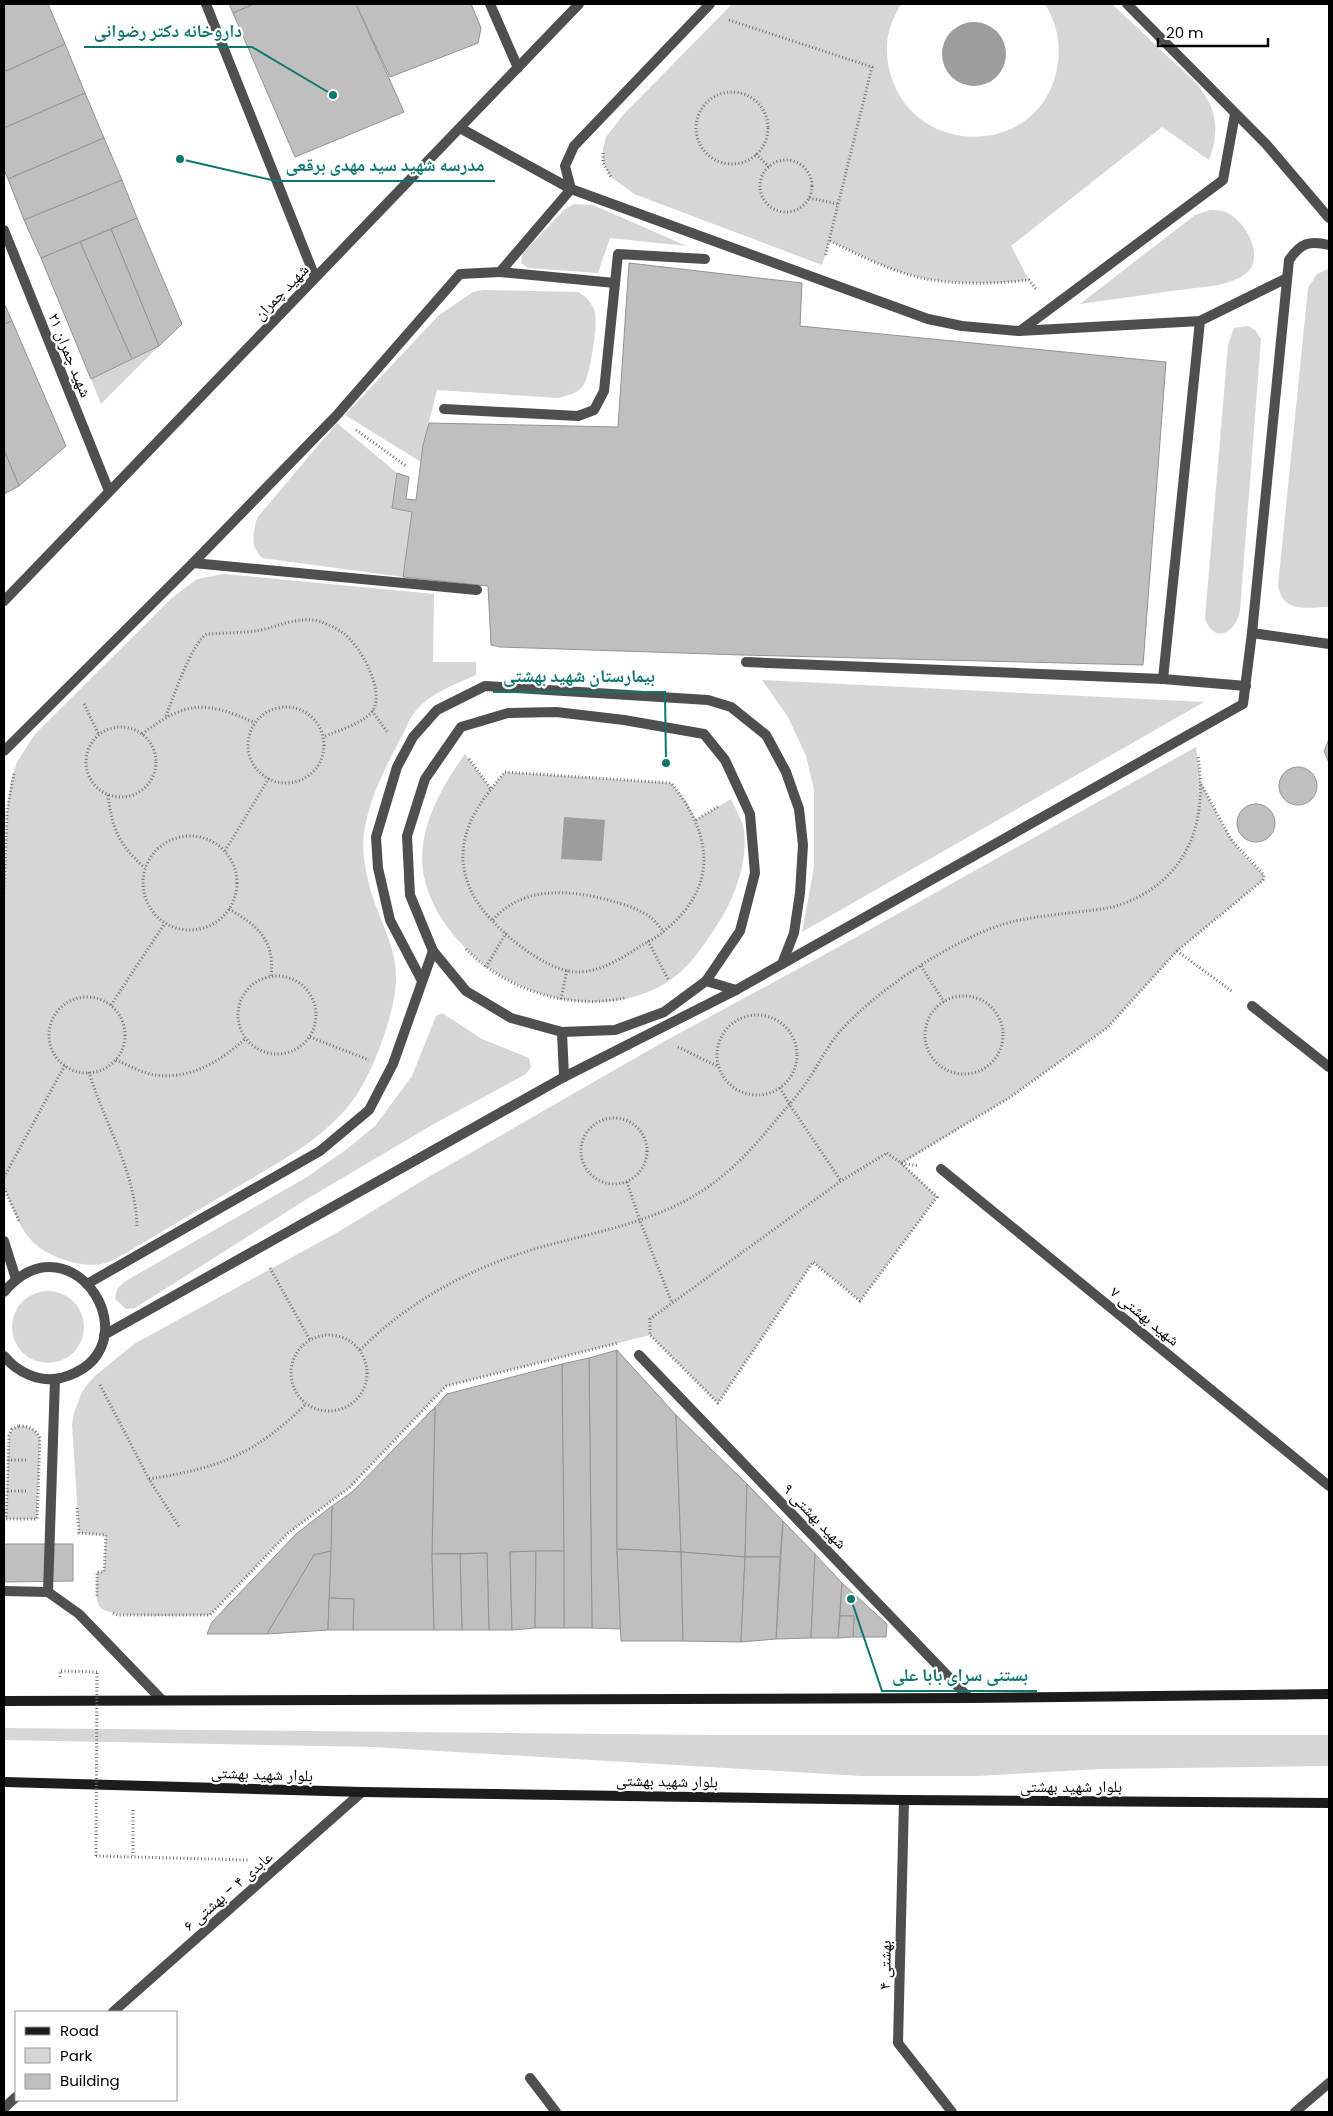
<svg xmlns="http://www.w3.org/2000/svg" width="1333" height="2116" viewBox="0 0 1333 2116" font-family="Poppins,'Noto Naskh Arabic',sans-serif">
  <rect width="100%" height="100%" fill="#fff"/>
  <!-- green -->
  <g fill="#d6d6d6">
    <path d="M732,4H901C897,12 891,22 889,32C885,47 887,62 891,76C916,158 1036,157 1056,73C1062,49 1058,25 1045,4H1112L1197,84C1217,109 1220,130 1209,160L1162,127L1011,246L1029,280C988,285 944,285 904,273C878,265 854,252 830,241L822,265L634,194L610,176L603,163V149L606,137L623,115Z"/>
    <path d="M574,204L593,205L687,246L610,238L598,273L528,268L521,263L522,254L564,210Z"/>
    <path d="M1210,210C1214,210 1220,210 1225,212C1245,219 1267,258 1245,274C1228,287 1200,287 1179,290C1146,295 1113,299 1080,304L1195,215Z"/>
    <path d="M1328,269H1329V607C1306,607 1284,614 1278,586L1308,288L1317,274Z"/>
    <path d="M483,290L578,292C586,296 593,304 595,313C598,324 590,377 583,386C577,394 567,395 558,398L437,390L423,445L421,462L345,415L439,315L473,292Z"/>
    <path d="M1248,326L1255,330L1261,339L1240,610C1236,634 1214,644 1205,619L1228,345L1234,328Z"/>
    <path d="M159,346L101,404L91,379Z"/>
    <path d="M337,423L397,473L392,508L412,512L403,577L262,558C250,546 253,534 257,518Z"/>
    <path d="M224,574L434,594L433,662H476V675C454,685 430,693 415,712C410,718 407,726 404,732C388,762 371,794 365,827C361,845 364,863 368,880C375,913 395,941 396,975C397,1007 376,1064 359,1091C332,1135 281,1161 237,1187C200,1209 163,1231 126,1253C119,1257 112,1261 105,1263C84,1270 44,1256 30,1239C18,1225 11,1204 4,1188V893L7,811L11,781L17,762L35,734L173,597L197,579Z"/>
    <path d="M762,680L1204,702L802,932L814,867V790L806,756L788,717Z"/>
    <path d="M1196,747L1201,783L1223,826L1242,854L1264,875L1263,880L1177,951L1107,1028L1009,1098L902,1163L937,1197L860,1301L813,1262L718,1403L650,1335L446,1386L349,1488L288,1533L210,1615C191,1615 110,1620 100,1607C94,1599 97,1582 97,1572H104L106,1535L79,1533L72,1424L74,1413L82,1392L87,1385L95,1376L134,1344L338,1232L425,1179L665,1041L842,945Z"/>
    <path d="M465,754L491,789L505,772L671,783L687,802L696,820L731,799C735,809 743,820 744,831C748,858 736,894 722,917C705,944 688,972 659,987C584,1025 488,988 443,921C429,899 419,873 423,846C427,813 446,780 465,754Z"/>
    <path d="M442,1013L482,1039L529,1058L531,1067L526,1074L513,1081L432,1125L307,1199L135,1308L126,1309L115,1299L117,1289L124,1282L307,1177L347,1149L375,1126L412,1076L436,1016Z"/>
    <circle cx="48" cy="1327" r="36"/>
    <path d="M19,1426C29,1426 35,1429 40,1438L37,1519H6L9,1436L12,1429Z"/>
    <path d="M4,1728L716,1735H1329V1766L1100,1769L978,1776H861L373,1747L4,1740Z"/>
  </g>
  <!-- water -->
  <g fill="#9d9d9d">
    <circle cx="974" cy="54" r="32"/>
    <path d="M564,817L605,820L602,861L561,859Z"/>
  </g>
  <!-- building -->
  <g fill="#bfbfbf" stroke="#939393">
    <path d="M4,4H48L65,44L4,72Z"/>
    <path d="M229,4H254L233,13Z"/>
    <path d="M254,4H356L404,112L295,157L233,13Z"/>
    <path d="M356,4H471L481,28L478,43L390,77Z"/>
    <path d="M65,44L85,93L4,128V72Z"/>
    <path d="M85,93L104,138L8,179L4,170V128Z"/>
    <path d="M104,138L122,180L24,220L8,179Z"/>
    <path d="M122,180L137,218L41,258L24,220Z"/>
    <path d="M137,218L182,324L159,346L111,229Z"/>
    <path d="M111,229L159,346L132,359L80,242Z"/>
    <path d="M80,242L132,359L91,379L41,258Z"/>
    <path d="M629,263L802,283L800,326L1166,362L1143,665L742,655L500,647L491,645L488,586L403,577L412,512L392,508L397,473L409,477L406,499L416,500L423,445L429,423L618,427Z"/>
    <path d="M4,303L12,321L4,324Z"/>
    <path d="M12,321L66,446L19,486L4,450V324Z"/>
    <path d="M4,450L19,486L4,494Z"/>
    <path d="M1329,739V763L1324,751Z"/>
    <circle cx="1298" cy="786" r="19"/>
    <circle cx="1256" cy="823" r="19"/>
    <path d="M617,1350V1549L621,1629L592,1628L589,1358Z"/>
    <path d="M617,1350L676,1415L681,1552L617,1549Z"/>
    <path d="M589,1358L592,1628H564L562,1364Z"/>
    <path d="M562,1364L564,1551L510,1552L512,1630H489L487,1553L432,1554L435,1407L447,1394Z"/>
    <path d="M435,1407L432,1554L434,1630H353L354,1599L329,1598L332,1506L352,1492Z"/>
    <path d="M676,1415L747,1484L745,1557L681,1552Z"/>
    <path d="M747,1484L783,1521L780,1557H745Z"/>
    <path d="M332,1506L331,1551L314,1555L267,1634H207L212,1622L296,1534Z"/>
    <path d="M783,1521L815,1554L811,1638L776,1639Z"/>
    <path d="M4,1544H73V1581L5,1582Z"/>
    <path d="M617,1549L681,1552L683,1641H621Z"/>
    <path d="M331,1551L328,1630L267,1634L314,1555Z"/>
    <path d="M536,1551L535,1628L512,1630L510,1552Z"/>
    <path d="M536,1551H564V1628H535Z"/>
    <path d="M681,1552L745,1557L741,1642L683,1641Z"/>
    <path d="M487,1553L489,1630H462L460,1554Z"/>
    <path d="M432,1554H460L462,1630H434Z"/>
    <path d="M815,1554L842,1583L838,1638H811Z"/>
    <path d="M745,1557H780L776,1639L741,1642Z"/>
    <path d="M842,1583L887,1624L886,1637H853L854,1616H840Z"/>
    <path d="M329,1598L354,1599L353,1630H328Z"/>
    <path d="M840,1616H854L853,1637L838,1638Z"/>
  </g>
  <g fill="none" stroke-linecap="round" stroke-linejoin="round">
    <!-- path -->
    <g stroke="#717171" stroke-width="3" stroke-dasharray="1 2.5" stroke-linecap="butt">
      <path d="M729,20L872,67L825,257"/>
      <circle cx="732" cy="128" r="36"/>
      <path d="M603,153V163L611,177"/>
      <path d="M756,154L769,167"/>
      <circle cx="786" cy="186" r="26"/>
      <path d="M809,198L838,204"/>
      <path d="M830,241C861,256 892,272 926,279C959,285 996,284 1029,280L1036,289"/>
      <path d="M356,430L406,466"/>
      <path d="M84,704L99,735"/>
      <circle cx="286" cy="745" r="38"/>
      <path d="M372,711L388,733"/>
      <path d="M166,716C173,698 192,642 207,634C223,633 240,633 256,631C274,628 293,618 312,620C322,621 335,627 343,633C360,645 385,690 373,710C364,724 338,730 323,737"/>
      <circle cx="121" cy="762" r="35"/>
      <path d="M142,734C186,701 205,700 255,723"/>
      <path d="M469,759L491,789"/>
      <path d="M505,772L671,783C712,834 720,886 664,931C658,937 649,941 642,945C624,957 602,971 580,972C545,974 488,924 473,895C467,883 462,867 463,854C464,821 485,796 505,772Z"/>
      <path d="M108,795C112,829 119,845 145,868"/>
      <path d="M696,820L719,806"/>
      <circle cx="190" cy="883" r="47"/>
      <path d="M225,851L269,778"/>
      <path d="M4,893L7,811L14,773"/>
      <path d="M229,909C258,926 275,940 271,976"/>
      <path d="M493,920C523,884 575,890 615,902C627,905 641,910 651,918C655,921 660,927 664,932"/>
      <path d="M648,941L668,979"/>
      <path d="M466,949C506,990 568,1010 625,998"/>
      <path d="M1177,951L1233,992"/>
      <path d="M921,966L944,1002"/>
      <path d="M486,967L506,933"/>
      <circle cx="277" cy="1015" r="39"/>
      <circle cx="964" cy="1035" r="39"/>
      <circle cx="87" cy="1035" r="38"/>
      <path d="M561,999L567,970"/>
      <path d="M111,1005L165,923"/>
      <circle cx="757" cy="1055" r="40"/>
      <path d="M310,1037L369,1060"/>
      <path d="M678,1047L719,1067"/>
      <path d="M116,1060C128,1065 142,1073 155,1075C190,1080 221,1061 245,1039"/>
      <path d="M89,1072C105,1125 136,1172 137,1228"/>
      <path d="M780,1088L790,1105L841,1181"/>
      <circle cx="614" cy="1151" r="33"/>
      <path d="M887,1153L901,1163L937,1197L860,1301L813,1262L718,1403L650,1335V1319L841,1181Z"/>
      <path d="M901,1163L1009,1098L1107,1028L1177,951L1263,880L1264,875L1232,841L1201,784"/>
      <path d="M902,1163L918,1166"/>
      <path d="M4,1177L65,1065"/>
      <path d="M627,1182L640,1221L672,1303"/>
      <path d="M4,1188L19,1221"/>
      <path d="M270,1268L310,1340"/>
      <circle cx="329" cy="1373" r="38"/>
      <path d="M360,1350C413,1297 480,1263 552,1244C602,1231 653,1221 697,1194C729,1175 753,1148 776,1120C788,1106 800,1093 810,1077C818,1065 825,1051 834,1039C867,995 961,933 1015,921C1047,914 1081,913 1113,907C1184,886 1209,827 1198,757"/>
      <path d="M100,1385L149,1479L180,1528"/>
      <path d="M19,1426C29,1426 35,1429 40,1438L37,1519H6L9,1436L12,1429Z"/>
      <path d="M4,1460H28"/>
      <path d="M149,1479C219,1468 254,1455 306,1404"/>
      <path d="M4,1491H28"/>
      <path d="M77,1508L79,1533L106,1535L104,1572H97V1597"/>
      <path d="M113,1613L118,1615H210L288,1533L349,1488L446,1386L618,1343"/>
      <path d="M60,1677V1671L97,1672"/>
      <path d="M133,1810V1856"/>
      <path d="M96,1856L248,1860"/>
    </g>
    <!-- service -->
    <g stroke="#4f4f4f" stroke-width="10">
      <path d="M710,4L574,146L565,166L571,189L928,319L962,326L1019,331L1200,321L1163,679L746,662"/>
      <path d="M1127,4L1266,144L1329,218"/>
      <path d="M500,272L615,283"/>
      <path d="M1200,321L1287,278"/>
      <path d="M1020,331L1223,180L1235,114"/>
      <path d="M444,409L578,416L594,410L604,391L618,254L705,259"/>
      <path d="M193,563L477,590"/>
      <path d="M1252,633L1289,260C1301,243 1309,240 1329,245"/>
      <path d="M1163,679L1246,686"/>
      <path d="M556,712L624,720L704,734L725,760L750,814L755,873L740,931L706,981L664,1012L615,1030L562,1032L511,1018L466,991L433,951L410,895L407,836L425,779L461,727L508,713Z"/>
      <path d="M4,751L193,563L336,416L460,274L500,272L571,189L460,128"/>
      <path d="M422,981L390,920L378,868L376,837L397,767L413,737L437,710L485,686L708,700L731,707L766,735L786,772L799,809L803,845L800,893L794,933L782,964"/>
      <path d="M706,981L736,990"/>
      <path d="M562,1032L564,1077"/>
      <path d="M4,1241L16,1279"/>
      <path d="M87,1284L320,1151L369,1110L393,1064L433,951"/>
      <path d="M4,1292C73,1211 159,1351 61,1378C39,1383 17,1372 4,1356"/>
      <path d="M104,1335L564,1077L736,990L1243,704L1252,633L1329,644"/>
      <path d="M48,1592L55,1379"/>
    </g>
    <!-- minor -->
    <g stroke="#4f4f4f" stroke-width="10">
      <path d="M206,4L315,277"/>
      <path d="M490,4L518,68"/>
      <path d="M4,230L109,491"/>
      <path d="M1252,1006L1329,1067"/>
      <path d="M941,1169L1329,1486"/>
      <path d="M639,1355L969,1698"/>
      <path d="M4,1591L48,1592L79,1614L161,1699"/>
      <path d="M904,1800L898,2043L952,2112"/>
      <path d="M113,2012L362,1792"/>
      <path d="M530,2078L556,2112"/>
      <path d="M4,2108L16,2097"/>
      <path d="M1295,2112L1329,2083"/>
    </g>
    <!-- tertiary -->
    <path stroke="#4f4f4f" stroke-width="10" d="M4,601L579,4"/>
    <!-- secondary -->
    <g stroke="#1c1c1c" stroke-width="10">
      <path d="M4,1701L969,1698L1329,1694"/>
      <path d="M4,1782L362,1792L904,1800L1329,1803"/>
    </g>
    <!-- path-bridge -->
    <path stroke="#717171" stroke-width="3" stroke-dasharray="1 2.5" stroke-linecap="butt" d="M96,1856L97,1672"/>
  </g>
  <g text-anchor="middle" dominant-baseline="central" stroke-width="4.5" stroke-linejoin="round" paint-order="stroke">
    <!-- street labels -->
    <g font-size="16" fill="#000" stroke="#fff">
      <text transform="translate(281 292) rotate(-46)">شهید چمران</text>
      <text transform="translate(70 355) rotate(68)">شهید چمران ۲۱</text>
      <text transform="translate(1145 1316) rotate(39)">شهید بهشتی ۷</text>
      <text transform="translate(815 1516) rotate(46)">شهید بهشتی ۹</text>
      <text transform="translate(262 1774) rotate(2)">بلوار شهید بهشتی</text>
      <text transform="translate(667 1781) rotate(1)">بلوار شهید بهشتی</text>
      <text x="1071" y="1786">بلوار شهید بهشتی</text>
      <text transform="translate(228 1891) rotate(-41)">عابدی ۴ - بهشتی ۶</text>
      <text transform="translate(885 1965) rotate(-89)">بهشتی ۴</text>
    </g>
  </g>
  <!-- callouts -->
  <path fill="none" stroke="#0f766e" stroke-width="2" d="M333 95L252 47H84M180 159L276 181H495M666 763L665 692H493M851 1599L882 1691H1037"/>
  <g fill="#0f766e" stroke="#fff" stroke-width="2">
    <circle cx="333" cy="95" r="5"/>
    <circle cx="180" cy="159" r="5"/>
    <circle cx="666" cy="763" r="5"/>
    <circle cx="851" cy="1599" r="5"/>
  </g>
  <g font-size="18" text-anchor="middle" font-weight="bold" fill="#0f766e" stroke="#fff" stroke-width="4.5" stroke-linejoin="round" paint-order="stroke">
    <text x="168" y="37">داروخانه دکتر رضوانی</text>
    <text x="385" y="171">مدرسه شهید سید مهدی برقعی</text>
    <text x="579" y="682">بیمارستان شهید بهشتی</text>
    <text x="960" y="1681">بستنی سرای بابا علی</text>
  </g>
  <!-- border -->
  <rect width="1333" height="2116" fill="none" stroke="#000000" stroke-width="10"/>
  <!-- legend -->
  <rect x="15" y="2011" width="162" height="90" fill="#ffffff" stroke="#999999"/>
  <rect x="25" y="2027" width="25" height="8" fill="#1c1c1c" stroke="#999999"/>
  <text x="60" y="2036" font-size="15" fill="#000000">Road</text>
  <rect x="25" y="2048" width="25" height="15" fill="#d6d6d6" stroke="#999999"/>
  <text x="60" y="2061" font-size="15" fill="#000000">Park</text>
  <rect x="25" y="2074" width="25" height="15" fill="#bfbfbf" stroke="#999999"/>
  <text x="60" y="2086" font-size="15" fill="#000000">Building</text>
  <!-- scale -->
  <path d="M1158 38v8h110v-8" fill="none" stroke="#000000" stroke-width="2.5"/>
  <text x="1166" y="38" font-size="15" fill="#000000" stroke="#ffffff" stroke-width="4" paint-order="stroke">20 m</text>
</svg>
